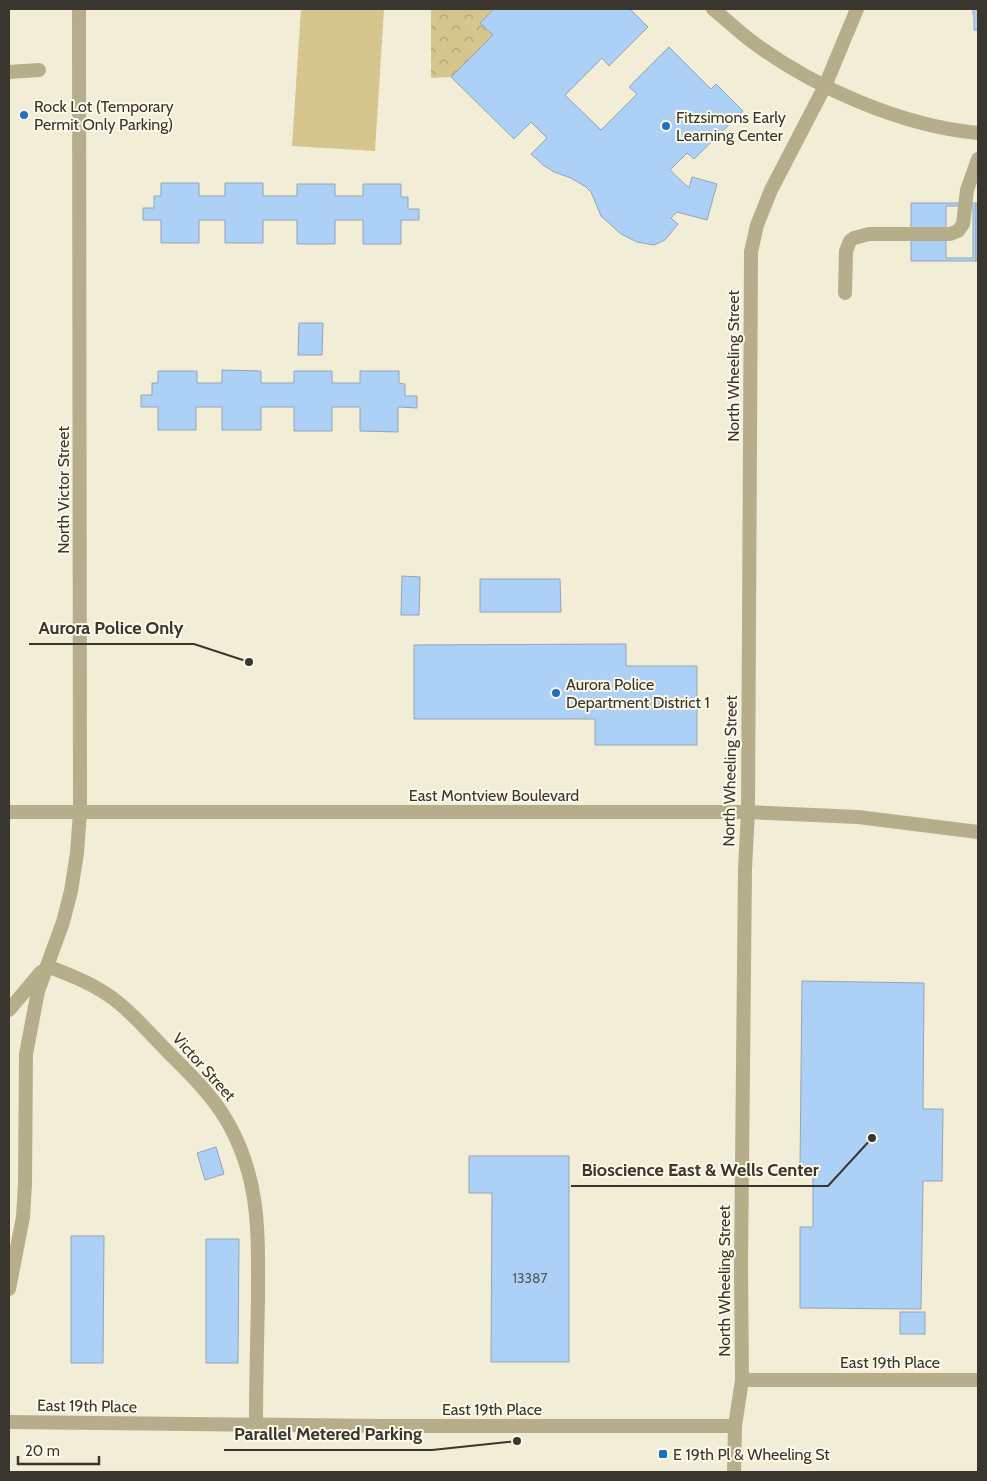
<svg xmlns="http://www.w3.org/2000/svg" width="987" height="1481" viewBox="0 0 987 1481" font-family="Cabin,sans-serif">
  <defs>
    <pattern id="park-crowns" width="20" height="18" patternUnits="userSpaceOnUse" patternTransform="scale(1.25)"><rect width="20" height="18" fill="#d4c68d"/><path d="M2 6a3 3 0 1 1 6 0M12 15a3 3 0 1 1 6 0" fill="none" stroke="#ada274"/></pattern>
  </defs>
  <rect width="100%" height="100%" fill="#f2edd7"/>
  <!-- park -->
  <path fill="url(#park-crowns)" d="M431,9H494L481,23L493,35L451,77L431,78Z"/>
  <!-- pitch -->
  <path fill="#d4c68d" d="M301,9H384L375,151L292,146Z"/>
  <!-- building -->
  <g fill="#add0f6" stroke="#95a4b5" fill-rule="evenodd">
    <path d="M494,9H630L648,27L609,66L602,58L565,95L601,130L637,94L629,87L669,47L711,89L716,84L743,111L694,159L687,153L670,170L689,188L692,177L717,184L707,220L677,212L671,218L678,224L665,240L654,245L637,242L621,234L601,216L591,192L586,187L571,178L554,172L543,165L531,154L547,138L531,122L514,139L451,77L493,35L480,23Z"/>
    <path d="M973,9H978V30H974V14H973Z"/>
    <path d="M161,183H199V196H225V183H263V196H297V184H335V196H363V184H401V197H408V209H419V220H401V244H363V220H335V244H297V220H263V243H225V220H199V243H161V220H143V208H154V196H161Z"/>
    <path d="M911,203H976V261H911ZM946,206H973V258H946Z"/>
    <rect x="976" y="203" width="2" height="58"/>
    <path d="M299,323H323L322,355H298Z"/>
    <path d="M222,370L261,371V383H294V371H332V383H360V371H399V383L405,384V396H417V408L398,407V432L360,431V407H332V431H294V407H261V430H222V407H196V430H158V407H141V395H152V383H158V371H197V383H222Z"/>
    <path d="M402,576L420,577L419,615H401Z"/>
    <path d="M480,579H560L561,612H480Z"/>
    <path d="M626,644V666H697V745H595V719H414V645Z"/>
    <path d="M802,981L924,983L923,1109H943L942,1181H923L921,1309L800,1308V1227H813V1167H800Z"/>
    <path d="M216,1147L224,1174L205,1180L197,1153Z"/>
    <path d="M469,1156H569V1362H491L492,1193H469Z"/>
    <path d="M71,1236H104L103,1363H71Z"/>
    <path d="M206,1239H239L238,1363H206Z"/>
    <rect x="900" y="1312" width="25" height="22"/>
  </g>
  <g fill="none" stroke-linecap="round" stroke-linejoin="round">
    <!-- service -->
    <g stroke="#b6ad8a" stroke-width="14">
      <path d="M9,72L39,70"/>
      <path d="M825,86L857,9"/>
      <path d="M845,293L846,251L850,241L854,238L869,234H950L958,231L963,224L967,190L978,159"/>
    </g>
    <!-- minor -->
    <g stroke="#b6ad8a" stroke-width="14">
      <path d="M713,9C727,20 740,33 754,43C815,88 902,126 978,133"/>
      <path d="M748,812L751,252L757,225L771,190L825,86"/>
      <path d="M47,966C73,976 99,986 120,1004C137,1018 152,1036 168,1052C189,1073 212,1095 227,1121C261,1180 258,1234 258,1300C257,1342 256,1384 256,1425"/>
      <path d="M9,1010L41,972"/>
      <path d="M9,1289L23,1217L25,1184L26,1054L38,991L63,922L71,891L77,853L80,812L79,9"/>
      <path d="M742,1380H978"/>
      <path d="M9,1422L383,1426H735"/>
    </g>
    <!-- tertiary -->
    <g stroke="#b6ad8a" stroke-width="14">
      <path d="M9,812H748L858,817L978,832"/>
      <path d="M734,1472L735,1426L742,1380L741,1265L745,869L748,812"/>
    </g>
  </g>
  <!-- markers -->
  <g fill="#1b72c0" stroke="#fefae8" stroke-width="2">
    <circle cx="24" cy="115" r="5"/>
    <circle cx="666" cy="126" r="5"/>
    <circle cx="556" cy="693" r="5"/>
    <rect x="658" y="1449" width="10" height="10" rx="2.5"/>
  </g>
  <g text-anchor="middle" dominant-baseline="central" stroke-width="4" stroke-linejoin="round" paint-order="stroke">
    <!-- number labels -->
    <g font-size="14" fill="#555c60">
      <text x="530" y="1278">13387</text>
    </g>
    <!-- poi labels -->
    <g font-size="16" fill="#38362e" stroke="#fefae8" text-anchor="start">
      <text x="34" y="106">Rock Lot (Temporary<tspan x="34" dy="18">Permit Only Parking)</tspan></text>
      <text x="676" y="117">Fitzsimons Early<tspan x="676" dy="18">Learning Center</tspan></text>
      <text x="566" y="684">Aurora Police<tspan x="566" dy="18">Department District 1</tspan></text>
      <text x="673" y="1454">E 19th Pl &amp; Wheeling St</text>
    </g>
    <!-- street labels -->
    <g font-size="16" fill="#38362e" stroke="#fefae8">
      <text transform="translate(733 366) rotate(-90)">North Wheeling Street</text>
      <text transform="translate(63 490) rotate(-90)">North Victor Street</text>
      <text transform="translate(730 771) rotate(-89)">North Wheeling Street</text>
      <text x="494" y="795">East Montview Boulevard</text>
      <text transform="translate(204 1067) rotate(48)">Victor Street</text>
      <text transform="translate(724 1281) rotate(-90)">North Wheeling Street</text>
      <text x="890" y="1362">East 19th Place</text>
      <text transform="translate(87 1406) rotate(1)">East 19th Place</text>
      <text x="492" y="1409">East 19th Place</text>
    </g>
  </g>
  <!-- callouts -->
  <path fill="none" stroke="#38362e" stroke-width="2" d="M249 662L194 644H29M872 1138L828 1186H571M517 1441L432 1450H224"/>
  <g fill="#38362e" stroke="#fefae8" stroke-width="2">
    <circle cx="249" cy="662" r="5"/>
    <circle cx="872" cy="1138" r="5"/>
    <circle cx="517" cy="1441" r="5"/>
  </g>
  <g font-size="18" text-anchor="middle" font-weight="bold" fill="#38362e" stroke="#fefae8" stroke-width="4" stroke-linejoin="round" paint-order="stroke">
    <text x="111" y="634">Aurora Police Only</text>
    <text x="700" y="1176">Bioscience East &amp; Wells Center</text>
    <text x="328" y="1440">Parallel Metered Parking</text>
  </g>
  <!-- border -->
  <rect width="987" height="1481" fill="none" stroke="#38362e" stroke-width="20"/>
  <!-- scale -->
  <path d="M18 1456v8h81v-8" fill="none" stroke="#38362e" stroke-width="2.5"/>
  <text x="25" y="1456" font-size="15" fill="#38362e" stroke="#fefae8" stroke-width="4" paint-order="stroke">20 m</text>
</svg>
